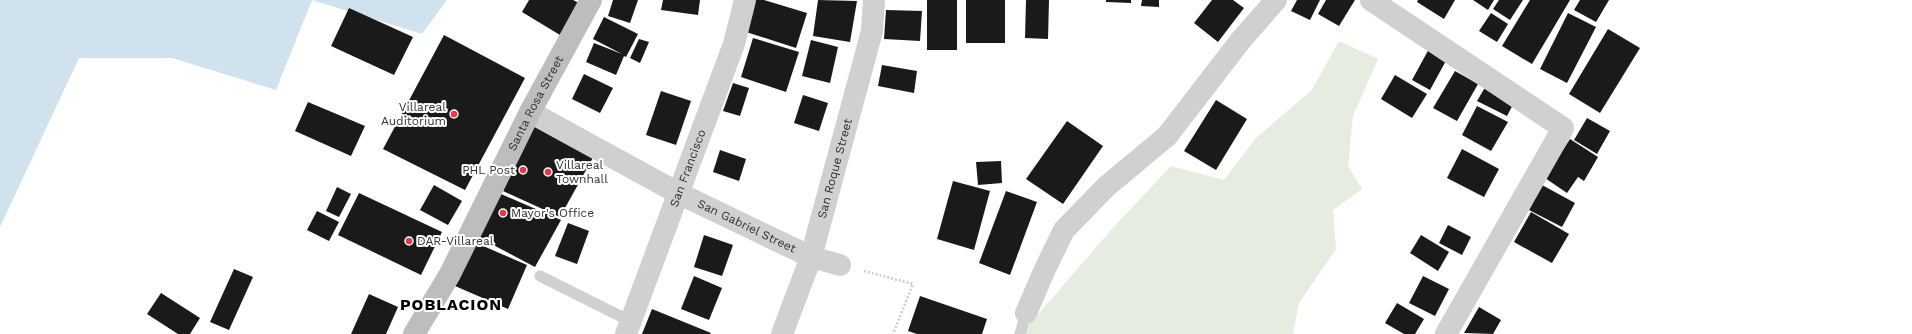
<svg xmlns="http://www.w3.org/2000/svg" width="1912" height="334" viewBox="0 0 1912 334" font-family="'Work Sans',sans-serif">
  <rect width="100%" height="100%" fill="#fff"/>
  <!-- green -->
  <path fill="#e6ecdf" d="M1339,41L1378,59L1353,116L1348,166L1362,189L1333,210L1336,249L1299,303L1293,334H1021L1112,229L1171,166L1224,180L1256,138L1312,90Z"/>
  <!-- water -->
  <path fill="#cfe2ee" d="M0,0H447L422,34L312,0L276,90L172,58H79L0,227Z"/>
  <!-- building -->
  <g fill="#1a1a1a">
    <path d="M529,0H573L579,3L560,35L522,12Z"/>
    <path d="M613,0H638L630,23L608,16Z"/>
    <path d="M663,0H700L698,15L661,10Z"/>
    <path d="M752,0H764L807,13L796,48L743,31Z"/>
    <path d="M818,0L857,1L850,42L813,36Z"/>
    <rect x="927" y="0" width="30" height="50"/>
    <rect x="966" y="0" width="39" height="43"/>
    <path d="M1026,0H1049L1048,39L1025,38Z"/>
    <path d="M1106,0H1131V3L1106,2Z"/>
    <path d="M1142,0H1159V7L1141,6Z"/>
    <path d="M1212,0H1233L1244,8L1218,42L1194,23Z"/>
    <path d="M1297,0H1320L1310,20L1291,11Z"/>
    <path d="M1326,0H1355L1339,26L1318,14Z"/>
    <path d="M1418,0H1455L1444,19L1417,2Z"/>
    <path d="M1473,0H1494L1488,10Z"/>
    <path d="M1499,0H1523L1510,20L1493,9Z"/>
    <path d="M1530,0H1570L1532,64L1502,46Z"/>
    <path d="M1580,0H1609L1596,22L1574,10Z"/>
    <path d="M349,8L413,37L394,75L331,46Z"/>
    <path d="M886,10L922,11L920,41L884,39Z"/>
    <path d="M1491,13L1508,24L1497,42L1479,31Z"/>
    <path d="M1568,13L1596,27L1567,83L1540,69Z"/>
    <path d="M604,17L638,34L626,57L624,56L616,75L586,62L594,43L622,54L593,39Z"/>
    <path d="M1608,29L1640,48L1600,113L1569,94Z"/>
    <path d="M444,35L525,78L465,190L383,149Z"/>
    <path d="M753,38L799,52L786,92L741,77Z"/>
    <path d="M639,39L649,42L640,63L630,58Z"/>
    <path d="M811,40L838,47L830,83L802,76Z"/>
    <path d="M1430,47L1448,57L1430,90L1412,80Z"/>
    <path d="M882,65L917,71L914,93L878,86Z"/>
    <path d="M1455,71L1478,84L1457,121L1433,108Z"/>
    <path d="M584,74L613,88L600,113L572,99Z"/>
    <path d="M1395,75L1427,94L1412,118L1381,99Z"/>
    <path d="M733,83L749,88L740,116L723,111Z"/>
    <path d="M1487,84L1516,99L1507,116L1477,101Z"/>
    <path d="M661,91L691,101L676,145L646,135Z"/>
    <path d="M803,95L828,103L819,131L794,123Z"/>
    <path d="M1216,100L1247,119L1216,170L1184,151Z"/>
    <path d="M308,102L365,126L351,156L295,131Z"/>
    <path d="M1477,106L1508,122L1491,151L1462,135Z"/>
    <path d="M1587,118L1610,131L1597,154L1574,140Z"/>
    <path d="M1067,121L1103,146L1063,204L1026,179Z"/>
    <path d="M535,125L595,154L560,217L503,191Z"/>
    <path d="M1570,139L1598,157L1584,181L1578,177L1567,193L1545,178Z"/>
    <path d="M1462,149L1499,169L1484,197L1447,178Z"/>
    <path d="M720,150L746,159L739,181L713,172Z"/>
    <path d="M1001,161L1002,183L978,185L976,162Z"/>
    <path d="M953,181L990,191L974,250L937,239Z"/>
    <path d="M434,185L462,201L448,225L420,210Z"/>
    <path d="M1542,185L1575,203L1562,227L1529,210Z"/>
    <path d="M337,187L351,194L339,217L326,211Z"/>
    <path d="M1006,191L1037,202L1010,275L979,263Z"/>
    <path d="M359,193L442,232L421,275L338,235Z"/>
    <path d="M501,194L561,220L535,267L478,237Z"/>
    <path d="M317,211L339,222L329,241L307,230Z"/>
    <path d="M1531,212L1569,234L1552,263L1514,242Z"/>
    <path d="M568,223L589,231L577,264L555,256Z"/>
    <path d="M1448,225L1471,237L1462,255L1439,243Z"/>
    <path d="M704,235L733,245L722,276L694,267Z"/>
    <path d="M1421,235L1449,252L1438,271L1410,253Z"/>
    <path d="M474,242L527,265L508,309L455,286Z"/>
    <path d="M234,269L253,277L229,330L210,322Z"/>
    <path d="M694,276L722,288L709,320L681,309Z"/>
    <path d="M1423,276L1449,289L1435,316L1409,303Z"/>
    <path d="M161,293L200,318L190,334H178L147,314Z"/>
    <path d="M369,294L398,307L386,334H351Z"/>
    <path d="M920,296L987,319L982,334H917L908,331Z"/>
    <path d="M1397,303L1424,319L1415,334H1404L1385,323Z"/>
    <path d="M1479,307L1501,320L1493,334L1464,333Z"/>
    <path d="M652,309L711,333L710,334H642Z"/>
  </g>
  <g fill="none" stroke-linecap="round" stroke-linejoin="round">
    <!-- path -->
    <path stroke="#cdcdcd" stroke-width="2.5" stroke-dasharray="2 2" stroke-linecap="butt" d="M864,271L913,284L893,334"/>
    <!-- lane -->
    <g stroke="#d0d0d0" stroke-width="11">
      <path d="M540,276L630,321"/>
      <path d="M1020,334L1026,313"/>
    </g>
    <!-- street -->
    <g stroke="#d0d0d0" stroke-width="22">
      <path d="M1371,0L1563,128L1446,334"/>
      <path id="s1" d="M530,112L678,193L811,257L840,265"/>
      <path d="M1026,313L1045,269L1064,230L1107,186L1167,136L1241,40L1276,0"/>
      <path id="s2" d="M626,334L734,44L745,0"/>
      <path id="s3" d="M782,334L811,257L872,31L874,0"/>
    </g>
    <!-- secondary -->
    <path stroke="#bdbdbd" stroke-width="22" id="s4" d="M414,334L450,274L530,112L591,0"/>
  </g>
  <!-- markers -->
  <g fill="#e63946" stroke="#fff" stroke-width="1.5">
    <circle cx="454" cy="114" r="4"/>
    <circle cx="523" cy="170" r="4"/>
    <circle cx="548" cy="172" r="4"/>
    <circle cx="503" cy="213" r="4"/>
    <circle cx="409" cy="241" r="4"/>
  </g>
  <g text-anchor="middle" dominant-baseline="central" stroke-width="4" stroke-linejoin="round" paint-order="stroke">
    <!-- street labels -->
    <g font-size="12" fill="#333" stroke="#fff">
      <text stroke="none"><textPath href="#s4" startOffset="261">Santa Rosa Street</textPath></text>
      <text stroke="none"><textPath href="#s2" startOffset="177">San Francisco</textPath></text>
      <text stroke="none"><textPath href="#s3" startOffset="174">San Roque Street</textPath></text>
      <text stroke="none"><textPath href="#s1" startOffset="245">San Gabriel Street</textPath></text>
    </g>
    <!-- poi labels -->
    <g font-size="12" fill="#333" stroke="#fff" text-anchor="start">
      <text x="446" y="107" text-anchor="end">Villareal<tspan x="446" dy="14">Auditorium</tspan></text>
      <text x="556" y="165">Villareal<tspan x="556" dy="14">Townhall</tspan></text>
      <text x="515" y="170" text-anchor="end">PHL Post</text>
      <text x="511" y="213">Mayor's Office</text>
      <text x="417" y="241">DAR-Villareal</text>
    </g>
    <!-- district labels -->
    <g font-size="16" font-weight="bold" letter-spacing="1" fill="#000" stroke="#fff">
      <text x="451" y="304">POBLACION</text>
    </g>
  </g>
</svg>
